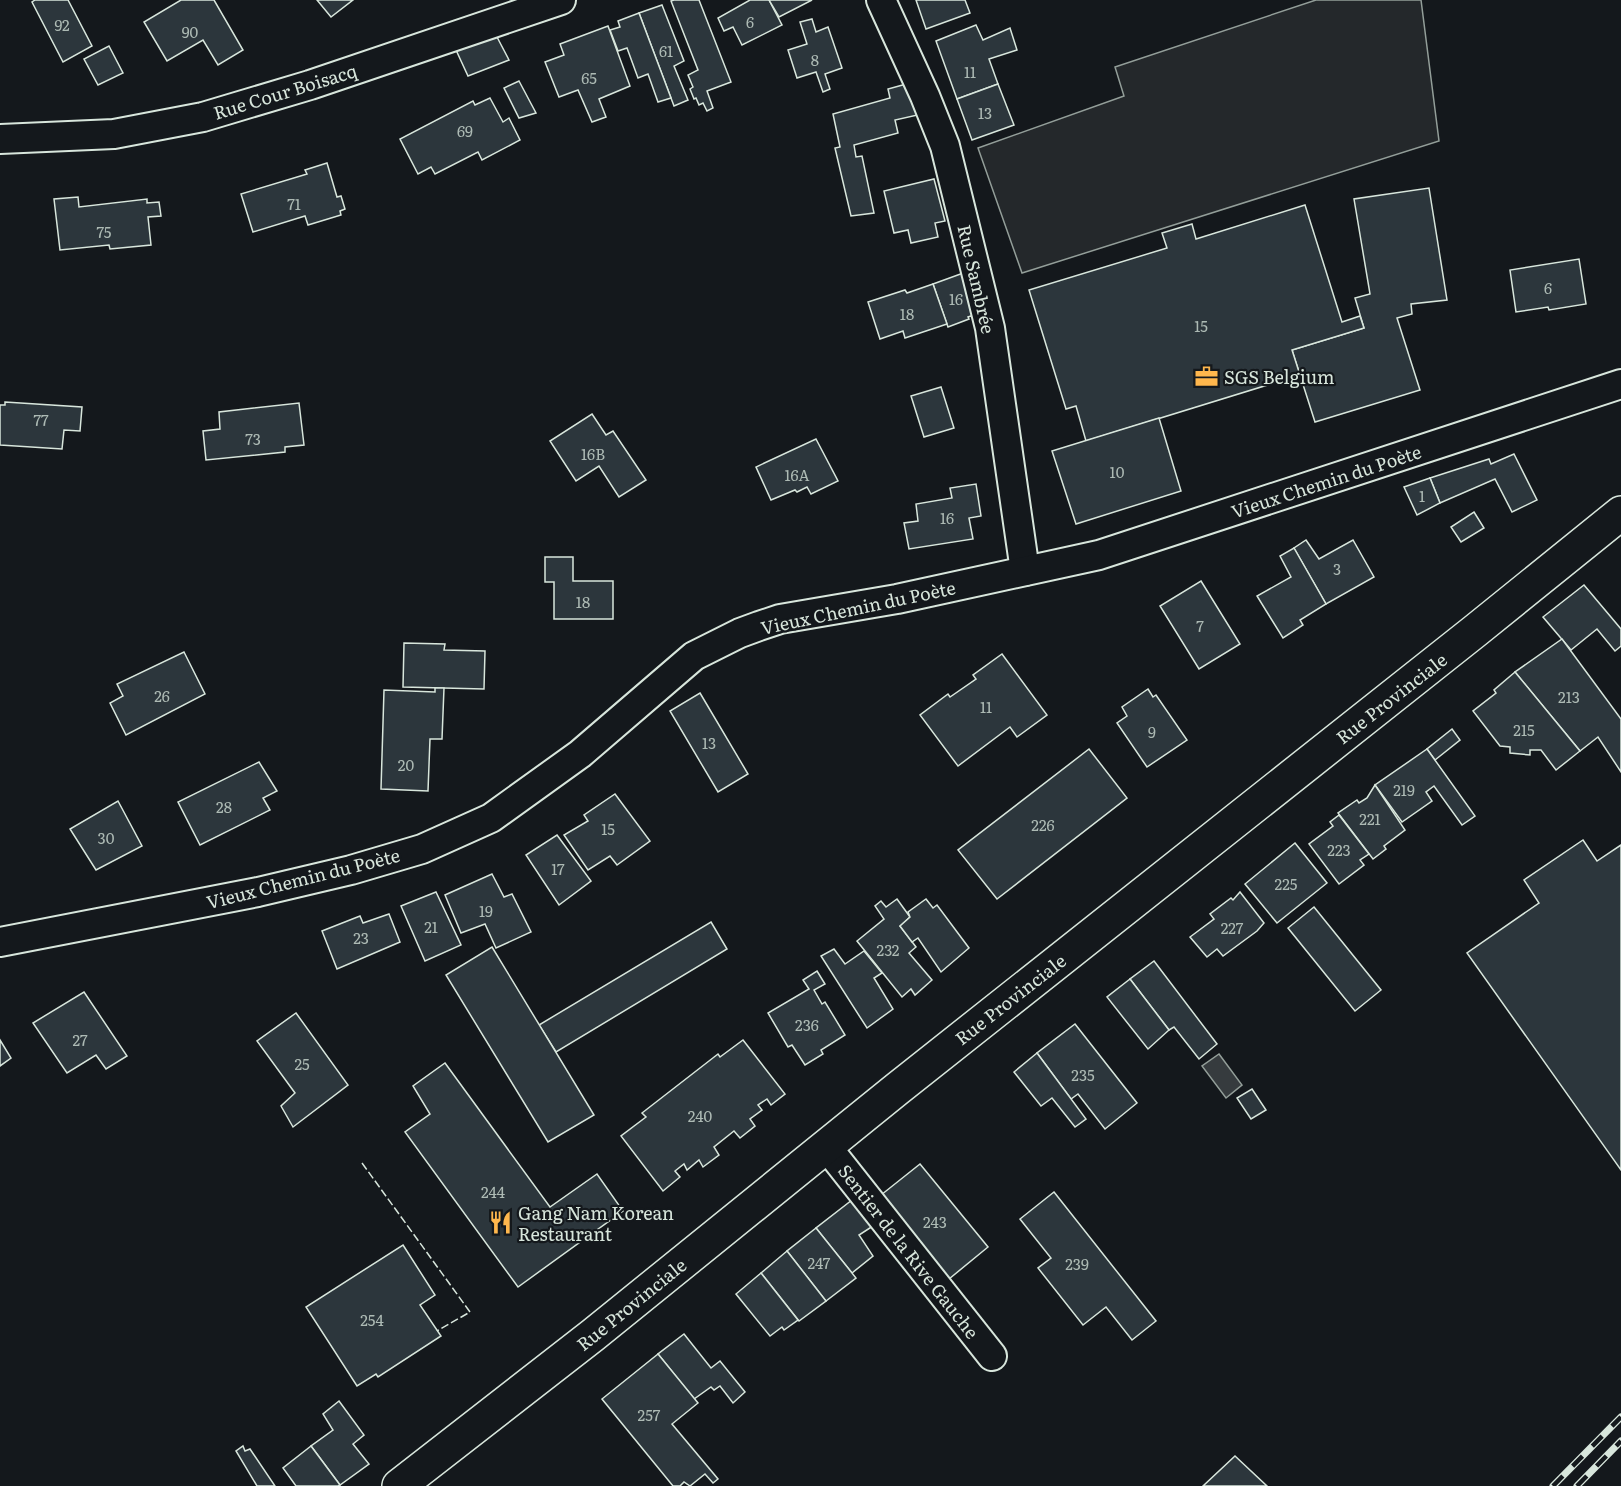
<svg xmlns="http://www.w3.org/2000/svg" width="1621" height="1486" viewBox="0 0 1621 1486" font-family="Literata,serif">
  <rect width="100%" height="100%" fill="#14181c"/>
  <!-- parking -->
  <path fill="#24282b" stroke="#939e99" stroke-width="1.5" d="M1316,0H1421L1439,141L1022,273L978,148L1124,96L1115,67Z"/>
  <!-- water -->
  <path fill="#363b3e" stroke="#939e99" stroke-width="1.5" d="M1219,1054L1242,1085L1226,1098L1202,1066Z"/>
  <!-- building -->
  <g fill="#2c363c" stroke="#d8e6dc" stroke-width="1.5">
    <path d="M35,0H68L92,46L63,62L32,2Z"/>
    <path d="M181,0H214L243,50L218,65L203,40L167,61L144,22Z"/>
    <path d="M317,0H353L331,17Z"/>
    <path d="M674,0H699L731,82L707,91L713,108L707,111L703,103L699,105L696,98L694,99L690,89L693,87L688,75L698,70L671,1Z"/>
    <path d="M750,0H769L782,25L742,45L733,27L724,31L718,18Z"/>
    <path d="M769,0H812L779,17Z"/>
    <path d="M916,0H965L970,13L926,29Z"/>
    <path d="M662,5L684,61L674,66L688,100L674,106L639,13Z"/>
    <path d="M639,13L671,98L658,102L648,74L638,78L627,48L618,51L610,30L620,27L618,21Z"/>
    <path d="M812,19L816,32L828,27L842,68L825,74L830,89L823,92L816,72L797,78L788,50L807,44L800,22Z"/>
    <path d="M976,25L983,40L1010,28L1017,50L989,59L998,84L957,99L936,41Z"/>
    <path d="M608,26L630,86L599,99L606,117L592,122L578,90L559,97L545,62L564,55L560,44Z"/>
    <path d="M497,37L509,60L468,76L456,50Z"/>
    <path d="M109,46L123,73L98,85L84,59Z"/>
    <path d="M519,81L536,113L519,118L504,88Z"/>
    <path d="M910,83L922,114L895,120L898,133L854,145L856,157L862,156L874,213L851,216L835,148L840,147L833,114L890,98L888,89Z"/>
    <path d="M998,84L1014,125L972,140L957,99Z"/>
    <path d="M490,98L503,122L509,118L520,140L482,160L478,152L435,174L431,167L418,174L400,139L473,101L475,105Z"/>
    <path d="M327,163L337,197L341,196L345,209L340,211L341,215L308,225L305,216L253,232L241,194L307,174L305,170Z"/>
    <path d="M934,179L945,221L935,223L938,237L911,243L908,230L894,233L884,191Z"/>
    <path d="M1429,188L1447,300L1411,304L1412,314L1397,318L1420,390L1315,422L1292,350L1364,328L1355,298L1370,294L1354,199Z"/>
    <path d="M78,197L79,207L147,199V203L159,202L161,216L148,217L151,245L110,249L109,245L60,250L54,199Z"/>
    <path d="M1305,205L1342,322L1360,316L1364,328L1292,350L1300,375L1086,441L1076,406L1066,409L1029,290L1167,248L1162,233L1192,224L1196,239Z"/>
    <path d="M1579,259L1586,304L1549,310L1548,307L1516,312L1510,270Z"/>
    <path d="M966,272L980,313L968,317L969,319L948,327L933,284Z"/>
    <path d="M933,284L947,324L905,338L903,331L880,339L868,302L905,290L907,293Z"/>
    <path d="M941,387L954,428L924,437L911,396Z"/>
    <path d="M5,402L82,407L80,431L64,430L62,449L0,445V405H5Z"/>
    <path d="M299,403L304,445L285,447V452L206,460L203,431L220,429L219,412Z"/>
    <path d="M592,414L606,435L613,431L646,480L619,497L599,466L576,481L550,441Z"/>
    <path d="M1159,418L1181,491L1076,524L1052,451Z"/>
    <path d="M816,439L838,481L811,494L807,487L797,492L795,490L771,500L756,467Z"/>
    <path d="M1514,454L1537,500L1512,512L1495,479L1440,503L1430,478L1489,459L1491,464Z"/>
    <path d="M1430,478L1440,503L1417,515L1404,487Z"/>
    <path d="M976,484L981,516L969,518L973,539L909,549L904,523L918,521L916,504L952,498L950,488Z"/>
    <path d="M1474,512L1484,528L1461,542L1451,527Z"/>
    <path d="M1306,540L1319,559L1353,540L1374,577L1326,604L1294,548Z"/>
    <path d="M1294,548L1326,604L1300,620L1303,625L1283,638L1257,596L1291,577L1280,556Z"/>
    <path d="M545,557H573V581H613V619H554V582H545Z"/>
    <path d="M1201,581L1240,644L1199,669L1160,606Z"/>
    <path d="M1584,585L1621,629V646L1615,651L1597,629L1571,650L1543,617Z"/>
    <path d="M1562,639L1621,719V772L1598,737L1580,751L1515,672Z"/>
    <path d="M404,643L445,644L444,650L485,651L484,689L403,687Z"/>
    <path d="M184,652L205,694L126,735L110,703L123,696L117,684Z"/>
    <path d="M1002,654L1047,715L1017,737L1010,727L958,766L920,715L948,694L950,697L976,679L973,675Z"/>
    <path d="M1515,672L1580,751L1556,770L1541,750H1530V755L1510,753V747L1500,746L1473,711L1496,693L1494,690Z"/>
    <path d="M435,688H444L442,739H430L428,791L381,789L384,690L435,692Z"/>
    <path d="M1148,689L1153,697L1156,695L1187,740L1147,767L1117,723L1127,716L1122,707Z"/>
    <path d="M700,693L748,774L718,792L670,711Z"/>
    <path d="M1452,729L1460,740L1435,760L1427,749Z"/>
    <path d="M1089,749L1127,798L997,899L958,850Z"/>
    <path d="M1427,749L1475,816L1462,825L1434,786L1426,792L1432,801L1402,822L1375,785Z"/>
    <path d="M259,762L277,791L263,798L270,810L200,845L178,802Z"/>
    <path d="M1375,785L1405,830L1384,846L1386,849L1373,859L1338,813L1357,800L1359,803L1367,798Z"/>
    <path d="M615,794L650,841L617,865L610,856L588,870L564,835L588,821L584,815Z"/>
    <path d="M118,801L142,846L96,870L70,829Z"/>
    <path d="M1339,815L1369,854L1360,860L1364,865L1339,884L1309,844L1333,826L1330,822Z"/>
    <path d="M557,835L591,881L559,905L526,855Z"/>
    <path d="M1583,840L1597,861L1621,845V1170L1467,953L1539,903L1524,880Z"/>
    <path d="M1295,843L1327,883L1277,923L1245,884Z"/>
    <path d="M492,874L504,897L512,894L531,932L496,948L485,924L461,933L445,895Z"/>
    <path d="M436,892L461,945L425,961L401,906Z"/>
    <path d="M1240,892L1264,923L1257,931L1223,956L1217,949L1207,957L1190,937L1214,919L1210,914L1231,898L1233,900Z"/>
    <path d="M897,899L910,917L900,926L916,947L909,953L932,980L915,995L911,989L902,997L857,941L884,919L875,906L881,901L886,907Z"/>
    <path d="M926,899L933,908L937,905L969,948L941,972L918,938L912,942L900,926L910,917L908,912Z"/>
    <path d="M1314,907L1381,990L1355,1011L1288,928Z"/>
    <path d="M389,914L400,942L337,969L322,931L360,916L363,923Z"/>
    <path d="M711,922L727,949L556,1052L539,1025Z"/>
    <path d="M492,947L594,1115L548,1142L446,975Z"/>
    <path d="M834,949L845,964L864,951L882,973L874,978L893,1009L867,1028L821,956Z"/>
    <path d="M1154,961L1217,1044L1199,1059L1174,1027L1169,1030L1130,979Z"/>
    <path d="M817,971L825,984L814,990L822,1004L825,1002L845,1035L821,1050L823,1054L805,1065L792,1045L788,1047L768,1013L809,989L803,980Z"/>
    <path d="M1130,979L1169,1030L1148,1049L1107,997Z"/>
    <path d="M84,992L127,1056L106,1069L96,1055L67,1073L33,1023Z"/>
    <path d="M296,1013L348,1085L293,1127L281,1106L295,1093L257,1041Z"/>
    <path d="M1075,1024L1137,1103L1105,1129L1078,1094L1071,1099L1037,1053Z"/>
    <path d="M0,1040L11,1058L0,1066Z"/>
    <path d="M743,1040L785,1094L771,1105L767,1099L758,1105L762,1110L750,1119L755,1126L740,1138L734,1131L714,1147L719,1155L703,1167L699,1160L687,1170L684,1164L675,1171L680,1177L663,1191L621,1136L646,1117L642,1113L718,1054L720,1057Z"/>
    <path d="M1037,1053L1086,1119L1075,1127L1052,1098L1041,1106L1014,1072Z"/>
    <path d="M445,1063L550,1207L597,1174L623,1211L518,1287L405,1132L430,1114L413,1086Z"/>
    <path d="M1252,1089L1266,1110L1251,1119L1237,1098Z"/>
    <path d="M920,1164L988,1247L949,1279L881,1195Z"/>
    <path d="M1054,1192L1156,1321L1132,1340L1106,1307L1083,1325L1038,1268L1051,1258L1020,1219Z"/>
    <path d="M852,1200L873,1226L859,1235L873,1256L852,1273L816,1228Z"/>
    <path d="M816,1228L856,1278L826,1301L787,1251Z"/>
    <path d="M403,1245L435,1295L420,1305L441,1336L378,1377L376,1374L357,1386L306,1307Z"/>
    <path d="M787,1251L826,1301L799,1321L761,1273Z"/>
    <path d="M761,1273L798,1320L784,1330L782,1327L770,1336L736,1294Z"/>
    <path d="M684,1334L711,1368L720,1361L745,1392L733,1403L720,1386L714,1390L711,1387L694,1399L658,1354Z"/>
    <path d="M658,1354L698,1403L672,1424L718,1479L713,1483L705,1474L690,1486L684,1482L680,1486H673L602,1399Z"/>
    <path d="M339,1401L364,1435L353,1444L369,1464L340,1485L311,1446L333,1430L323,1414Z"/>
    <path d="M243,1446L245,1451L250,1449L275,1486H257L236,1451Z"/>
    <path d="M311,1446L340,1485L338,1486H296L283,1468Z"/>
    <path d="M1235,1456L1267,1486H1203Z"/>
  </g>
  <g fill="none" stroke-linecap="round" stroke-linejoin="round">
    <defs>
      <g id="street">
        <path d="M881,0L925,96L945,146L990,328L1025,571"/>
        <path d="M0,139L114,134L203,117L310,85L561,0"/>
        <path d="M0,942L258,892L351,870L422,849L491,818L580,754L694,656L740,633L759,626L780,619L897,599L1099,555L1621,384"/>
        <path d="M826,1146L992,1356"/>
      </g>
      <path id="secondary" d="M399,1486L593,1335L897,1089L1475,631L1621,513"/>
    </defs>
    <!-- street casing -->
    <use href="#street" stroke="#d8e6dc" stroke-width="32"/>
    <!-- secondary casing -->
    <use href="#secondary" stroke="#d8e6dc" stroke-width="36"/>
    <!-- street -->
    <use href="#street" stroke="#14181c" stroke-width="28"/>
    <!-- secondary -->
    <use href="#secondary" stroke="#14181c" stroke-width="33"/>
    <defs>
      <g id="rail">
        <path d="M1553,1486L1621,1417"/>
        <path d="M1577,1486L1621,1441"/>
      </g>
    </defs>
    <!-- rail casing -->
    <use href="#rail" stroke="#d8e6dc" stroke-width="7"/>
    <!-- rail -->
    <use href="#rail" stroke="#14181c" stroke-width="4.5" stroke-dasharray="14" stroke-linecap="butt"/>
    <!-- fence -->
    <path stroke="#d8e6dc" stroke-width="1.5" stroke-dasharray="8 3" stroke-linecap="butt" d="M362,1163L470,1312L437,1331"/>
  </g>
  <!-- icons -->
  <defs>
    <symbol id="office-bare" viewBox="-9 -9 18 18"><path d="M-6-3h4V-5.5h4V-3h4V5H-6ZM-1-4.5V-3h2v-1.5ZM-6 0V1H6V0Z" fill="#ffb74d" stroke="#14181c" stroke-width="2.5" paint-order="stroke"/></symbol>
    <symbol id="restaurant-bare" viewBox="-9 -9 18 18"><path d="M-5-6h1v4h1v-4h1v4h1v-4h1v5L-1.5 .5V6h-2V.5L-5-1ZM5-6V6H3V1.5H1.5Q1.5-4 5-6Z" fill="#ffb74d" stroke="#14181c" stroke-width="2.5" paint-order="stroke"/></symbol>
  </defs>
  <g fill-rule="evenodd">
    <use href="#office-bare" x="1190" y="360" width="33" height="33"/>
    <use href="#restaurant-bare" x="484" y="1206" width="33" height="33"/>
  </g>
  <g text-anchor="middle" dominant-baseline="central" stroke-width="4.5" stroke-linejoin="round" paint-order="stroke">
    <!-- number labels -->
    <g font-size="15" fill="#adbab4">
      <text x="750" y="21">6</text>
      <text x="62" y="24">92</text>
      <text x="190" y="31">90</text>
      <text x="666" y="50">61</text>
      <text x="815" y="59">8</text>
      <text x="970" y="71">11</text>
      <text x="589" y="77">65</text>
      <text x="985" y="112">13</text>
      <text x="465" y="130">69</text>
      <text x="294" y="203">71</text>
      <text x="104" y="231">75</text>
      <text x="1548" y="287">6</text>
      <text x="956" y="298">16</text>
      <text x="907" y="313">18</text>
      <text x="1201" y="325">15</text>
      <text x="41" y="419">77</text>
      <text x="253" y="438">73</text>
      <text x="593" y="453">16B</text>
      <text x="1117" y="471">10</text>
      <text x="797" y="474">16A</text>
      <text x="1422" y="495">1</text>
      <text x="947" y="517">16</text>
      <text x="1337" y="568">3</text>
      <text x="583" y="601">18</text>
      <text x="1200" y="625">7</text>
      <text x="162" y="695">26</text>
      <text x="1569" y="696">213</text>
      <text x="986" y="706">11</text>
      <text x="1524" y="729">215</text>
      <text x="1152" y="731">9</text>
      <text x="709" y="742">13</text>
      <text x="406" y="764">20</text>
      <text x="1404" y="789">219</text>
      <text x="224" y="806">28</text>
      <text x="1370" y="818">221</text>
      <text x="1043" y="824">226</text>
      <text x="608" y="828">15</text>
      <text x="106" y="837">30</text>
      <text x="1339" y="849">223</text>
      <text x="558" y="868">17</text>
      <text x="1286" y="883">225</text>
      <text x="486" y="910">19</text>
      <text x="431" y="926">21</text>
      <text x="1232" y="927">227</text>
      <text x="361" y="937">23</text>
      <text x="888" y="949">232</text>
      <text x="807" y="1024">236</text>
      <text x="80" y="1039">27</text>
      <text x="302" y="1063">25</text>
      <text x="1083" y="1074">235</text>
      <text x="700" y="1115">240</text>
      <text x="493" y="1191">244</text>
      <text x="935" y="1221">243</text>
      <text x="819" y="1262">247</text>
      <text x="1077" y="1263">239</text>
      <text x="372" y="1319">254</text>
      <text x="649" y="1414">257</text>
    </g>
    <!-- street labels -->
    <g font-size="18" fill="#d8e6dc" stroke="#14181c">
      <text transform="translate(285 91) rotate(-17)">Rue Cour Boisacq</text>
      <text transform="translate(977 279) rotate(77)">Rue Sambrée</text>
      <text transform="translate(1326 481) rotate(-18)">Vieux Chemin du Poète</text>
      <text transform="translate(858 607) rotate(-12)">Vieux Chemin du Poète</text>
      <text transform="translate(1391 698) rotate(-38)">Rue Provinciale</text>
      <text transform="translate(303 878) rotate(-14)">Vieux Chemin du Poète</text>
      <text transform="translate(1010 999) rotate(-38)">Rue Provinciale</text>
      <text transform="translate(909 1251) rotate(52)">Sentier de la Rive Gauche</text>
      <text transform="translate(631 1304) rotate(-39)">Rue Provinciale</text>
    </g>
    <!-- poi labels -->
    <g font-size="18" fill="#d8e6dc" stroke="#14181c" text-anchor="start">
      <text x="1224" y="376">SGS Belgium</text>
      <text x="518" y="1212">Gang Nam Korean<tspan x="518" dy="21">Restaurant</tspan></text>
    </g>
  </g>
</svg>
